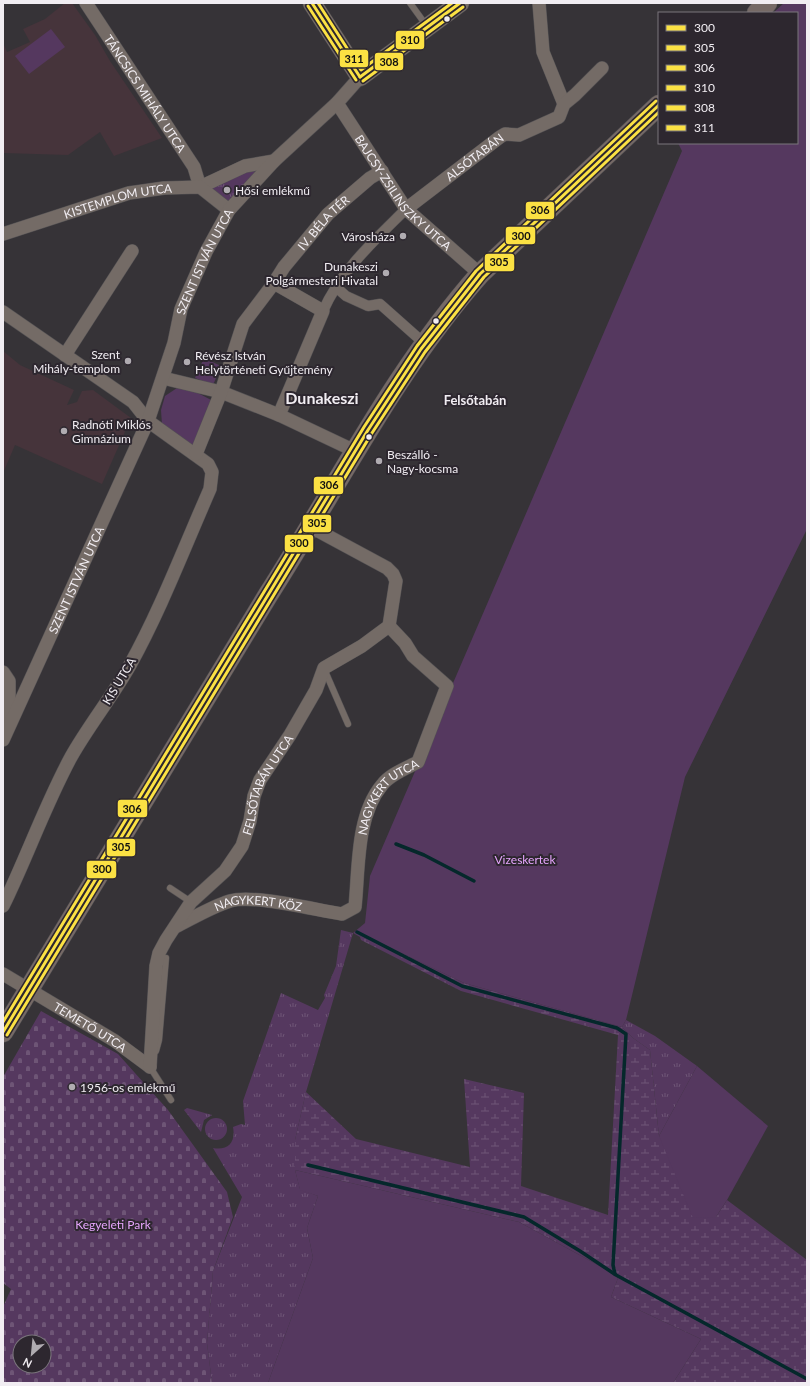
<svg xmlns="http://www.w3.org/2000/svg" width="810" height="1386" viewBox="0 0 810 1386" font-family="Lato,sans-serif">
  <defs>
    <pattern id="grass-tufts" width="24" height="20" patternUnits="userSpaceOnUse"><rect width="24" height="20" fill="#55385f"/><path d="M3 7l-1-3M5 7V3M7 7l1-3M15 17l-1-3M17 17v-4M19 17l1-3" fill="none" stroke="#6e5576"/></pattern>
    <pattern id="wetland-marsh" width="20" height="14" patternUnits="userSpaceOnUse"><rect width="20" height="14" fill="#55385f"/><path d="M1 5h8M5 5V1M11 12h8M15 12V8" fill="none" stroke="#6e5576"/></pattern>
    <pattern id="cemetery-stones" width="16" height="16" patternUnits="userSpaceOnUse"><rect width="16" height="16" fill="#55385f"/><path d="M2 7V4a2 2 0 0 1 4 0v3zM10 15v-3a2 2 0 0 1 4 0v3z" fill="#6e5576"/></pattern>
  </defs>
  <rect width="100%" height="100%" fill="#363337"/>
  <!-- education -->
  <g fill="#46343b">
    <path d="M65,3H72L95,35L110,61L162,138L114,156L100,132L68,155L3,153V43L7,52L30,42L23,29L45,19Z"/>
    <path d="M3,351L20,365L74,390L67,405L77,402L82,391L93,390L131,418L102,484L15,445L3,473Z"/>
  </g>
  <!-- grass -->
  <g fill="url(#grass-tufts)">
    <path d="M274,161L229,210L200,187Z"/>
    <path d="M341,930L353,933L306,1092L295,1140V1170L300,1189L318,1196L307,1228L313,1258L268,1383H212L207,1343L213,1271L242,1197L213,1148C228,1151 236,1142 233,1127L241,1124L245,1125L243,1101L281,993L318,1010L325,998L324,995L336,966Z"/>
    <path d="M626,1020L655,1036L697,1066L659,1136L650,1050L633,1038L622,1027Z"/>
    <path d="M187,1108L212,1115L204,1120L201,1132L184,1110Z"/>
    <circle cx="216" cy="1129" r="11"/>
  </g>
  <!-- wetland -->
  <path fill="url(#wetland-marsh)" d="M363,934L464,983L622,1027L633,1038L650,1050L659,1136L716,1217L727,1200L807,1260V1383H673L701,1339L611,1297L618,1278L607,1270L519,1222L295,1170V1140L306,1092L356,1139L470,1167L464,1079L524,1093L521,1186L608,1215L618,1035L461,991L361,940L360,937Z"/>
  <!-- cemetery -->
  <path fill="url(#cemetery-stones)" fill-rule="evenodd" d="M41,1011L118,1054L168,1110L227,1192L233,1217L213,1271L207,1343L212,1383H3V1307L11,1289L3,1283V1077ZM20,1342H44V1366H20Z"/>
  <!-- green -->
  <g fill="#55385f">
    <path d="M784,3H807V529L685,777L626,1020L622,1027L464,983L364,935L360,937L353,933L365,923L370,876L682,151L678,143H797V13H773Z"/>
    <path d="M51,29L65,47L29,74L15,56Z"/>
    <path d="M204,358L221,366L213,385L195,378Z"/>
    <path d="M177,388L196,392L213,401L193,449L162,425L161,410L165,396Z"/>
    <path d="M697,1066L768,1126L727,1200L716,1217L693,1218L659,1136Z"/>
    <path d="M295,1170L519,1222L607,1270L618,1278L611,1297L701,1339L673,1383H268L313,1258L307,1228L318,1196L300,1190Z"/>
  </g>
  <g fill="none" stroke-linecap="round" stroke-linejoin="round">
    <!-- stream -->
    <g stroke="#05282b" stroke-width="3.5">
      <path d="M396,844L424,855L474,881"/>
      <path d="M357,932L462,986L617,1028L626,1034L613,1265L615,1274"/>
      <path d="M308,1165L524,1217L580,1251L616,1275L807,1379"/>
    </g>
    <defs>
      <g id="service">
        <path d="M410,3L426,25"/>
        <path d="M325,671L348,724"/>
        <path d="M170,888L191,902"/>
        <path d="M156,1051L159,1040L166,958"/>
        <path d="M151,1066L150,1067L171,1100"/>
      </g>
      <g id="pedestrian">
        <path d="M337,288L346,296L368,306L380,304L425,344"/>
        <path d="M323,311C341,270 375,240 406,209"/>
      </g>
      <g id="minor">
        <path id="s1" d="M86,3L194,167L200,187"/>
        <path d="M539,3L543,52L564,104"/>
        <path id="s2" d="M337,103L406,209L480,274"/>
        <path d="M200,187L245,166L274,161"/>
        <path id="s3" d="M406,209L500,137L505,134L519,135L559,117L564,104L575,95L602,68"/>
        <path id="s4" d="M3,234L129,193L164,188L200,187L229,210"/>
        <path d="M274,283L323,311L279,415"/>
        <path d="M3,312L133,402L148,421L208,464L212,472L210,489C184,548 161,609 130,665C112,697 89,725 71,757C45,805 27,857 3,906"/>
        <path d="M65,355L132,251"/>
        <path d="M163,378L221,392L279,415L355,451"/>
        <path id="s5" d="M196,454L221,392L243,324L274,283L284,267L328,214L370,178L382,171"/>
        <path d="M3,672L9,681V723"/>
        <path id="s6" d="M3,740L148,421L174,343L181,309L206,252L229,210L274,161L337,103L360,77"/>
        <path id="s7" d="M175,927C193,918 211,907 230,901C254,894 315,910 342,914L355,907C359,869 356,816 382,785C390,774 407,768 418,762L447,686L413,656L405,643L389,626"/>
        <path id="s8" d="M3,974L115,1041L150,1067"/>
        <path id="s9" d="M150,1067L156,966L159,953L166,940L191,902L225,871L242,846L250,821L254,796L260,780L290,735L316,690L324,668L362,646L389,626L396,581L393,574L387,568L311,527"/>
      </g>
      <path id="secondary" d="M312,3L360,77L460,3"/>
      <g id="primary">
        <path d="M757,13L767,3"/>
        <path d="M3,1032L268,595C337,487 395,370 480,274L659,105"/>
      </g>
    </defs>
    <!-- service casing -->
    <use href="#service" stroke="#545254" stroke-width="7"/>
    <!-- pedestrian casing -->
    <use href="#pedestrian" stroke="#545254" stroke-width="11"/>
    <!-- minor casing -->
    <use href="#minor" stroke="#545254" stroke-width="14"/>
    <!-- secondary casing -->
    <use href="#secondary" stroke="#545254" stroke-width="19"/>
    <!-- primary casing -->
    <use href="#primary" stroke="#545254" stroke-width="21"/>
    <!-- service -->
    <use href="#service" stroke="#746b66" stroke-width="6"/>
    <!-- pedestrian -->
    <use href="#pedestrian" stroke="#746b66" stroke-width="10"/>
    <!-- minor -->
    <use href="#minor" stroke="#746b66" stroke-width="13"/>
    <!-- secondary -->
    <use href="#secondary" stroke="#776d67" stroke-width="18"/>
    <!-- primary -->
    <use href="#primary" stroke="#766a66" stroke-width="20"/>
    <defs>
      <path id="bus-1" d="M3,1032L368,430L421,349L480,274L659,105"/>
      <path id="bus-2" d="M7,1035L372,433L425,352L484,277L659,112"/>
      <path id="bus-3" d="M3,1022L364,427L417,346L476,271L656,101"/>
      <g id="bus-4">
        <path d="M312,3L360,77"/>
        <path d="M360,77L460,3"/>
      </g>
      <g id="bus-5">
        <path d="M308,6L356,80"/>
        <path d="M363,81L463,7"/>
      </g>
      <path id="bus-6" d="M318,3L361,70L452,3"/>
    </defs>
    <!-- bus-1 casing -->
    <use href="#bus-1" stroke="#2d272f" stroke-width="6"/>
    <!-- bus-2 casing -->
    <use href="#bus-2" stroke="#2d272f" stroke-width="6"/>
    <!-- bus-3 casing -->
    <use href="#bus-3" stroke="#2d272f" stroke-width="6"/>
    <!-- bus-4 casing -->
    <use href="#bus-4" stroke="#2d272f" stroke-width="6"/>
    <!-- bus-5 casing -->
    <use href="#bus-5" stroke="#2d272f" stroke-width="6"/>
    <!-- bus-6 casing -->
    <use href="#bus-6" stroke="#2d272f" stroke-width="6"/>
    <!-- bus-1 -->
    <use href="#bus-1" stroke="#fbe143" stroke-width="3"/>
    <!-- bus-2 -->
    <use href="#bus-2" stroke="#fbe143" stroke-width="3"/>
    <!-- bus-3 -->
    <use href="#bus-3" stroke="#fbe143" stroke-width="3"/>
    <!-- bus-4 -->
    <use href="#bus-4" stroke="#fbe143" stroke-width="3"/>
    <!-- bus-5 -->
    <use href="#bus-5" stroke="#fbe143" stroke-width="3"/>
    <!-- bus-6 -->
    <use href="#bus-6" stroke="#fbe143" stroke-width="3"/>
  </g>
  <!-- markers -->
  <g fill="#f1edf2" stroke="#2d272f" stroke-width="1.5">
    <circle cx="447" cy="19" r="3.5"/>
    <circle cx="436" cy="321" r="3.5"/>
    <circle cx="369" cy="437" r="3.5"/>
  </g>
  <g fill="#b0acb1" stroke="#2d272f" stroke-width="1.5">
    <circle cx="227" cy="190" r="4"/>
    <circle cx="403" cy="236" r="4"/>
    <circle cx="386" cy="273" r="4"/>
    <circle cx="128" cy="361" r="4"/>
    <circle cx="187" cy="362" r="4"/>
    <circle cx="64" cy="431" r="4"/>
    <circle cx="379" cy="461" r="4"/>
    <circle cx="72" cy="1087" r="4"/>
  </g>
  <g text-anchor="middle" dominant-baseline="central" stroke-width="4" stroke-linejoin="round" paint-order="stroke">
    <!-- street labels -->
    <g font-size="12" fill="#f1edf2" stroke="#2d272f">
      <text stroke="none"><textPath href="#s1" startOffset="108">TÁNCSICS MIHÁLY UTCA</textPath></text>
      <text stroke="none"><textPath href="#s3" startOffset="86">ALSÓTABÁN</textPath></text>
      <text stroke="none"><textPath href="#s2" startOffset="112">BAJCSY-ZSILINSZKY UTCA</textPath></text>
      <text stroke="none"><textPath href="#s4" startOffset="120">KISTEMPLOM UTCA</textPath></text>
      <text stroke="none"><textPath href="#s5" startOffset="268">IV. BÉLA TÉR</textPath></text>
      <text stroke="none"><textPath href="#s6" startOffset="520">SZENT ISTVÁN UTCA</textPath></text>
      <text stroke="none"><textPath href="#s6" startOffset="176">SZENT ISTVÁN UTCA</textPath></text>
      <text transform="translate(119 681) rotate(-59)">KIS UTCA</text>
      <text stroke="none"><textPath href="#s9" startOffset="318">FELSŐTABÁN UTCA</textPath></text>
      <text stroke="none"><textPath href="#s7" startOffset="310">NAGYKERT UTCA</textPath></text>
      <text stroke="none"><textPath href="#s7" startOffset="89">NAGYKERT KÖZ</textPath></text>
      <text stroke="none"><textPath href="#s8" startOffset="102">TEMETŐ UTCA</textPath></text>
    </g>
    <!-- poi labels -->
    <g font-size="12" fill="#f1edf2" stroke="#2d272f" text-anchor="start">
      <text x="235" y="190">Hősi emlékmű</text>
      <text x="395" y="236" text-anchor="end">Városháza</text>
      <text x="378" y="266" text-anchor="end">Dunakeszi<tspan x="378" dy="14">Polgármesteri Hivatal</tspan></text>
      <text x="120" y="354" text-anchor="end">Szent<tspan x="120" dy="14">Mihály-templom</tspan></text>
      <text x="195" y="355">Révész István<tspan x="195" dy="14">Helytörténeti Gyűjtemény</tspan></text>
      <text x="72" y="424">Radnóti Miklós<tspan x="72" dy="14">Gimnázium</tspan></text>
      <text x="387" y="454">Beszálló -<tspan x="387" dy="14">Nagy-kocsma</tspan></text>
      <text x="80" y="1087">1956-os emlékmű</text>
    </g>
    <!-- park labels -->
    <g font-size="12" fill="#e5a4fc" stroke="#2d272f">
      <text x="525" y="859">Vizeskertek</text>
      <text x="113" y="1224">Kegyeleti Park</text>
    </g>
    <!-- neighbourhood labels -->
    <g font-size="13" font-weight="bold" fill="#f1edf2" stroke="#2d272f">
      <text x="475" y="400">Felsőtabán</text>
    </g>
    <!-- district labels -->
    <g font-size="16" font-weight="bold" fill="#f1edf2" stroke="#2d272f">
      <text x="322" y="397">Dunakeszi</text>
    </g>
  </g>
  <g stroke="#2d272f" stroke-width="1.5">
    <rect x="395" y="30" width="30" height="20" rx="4" fill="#fbe143"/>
    <rect x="339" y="49" width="30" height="19" rx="4" fill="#fbe143"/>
    <rect x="374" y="52" width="30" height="19" rx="4" fill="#fbe143"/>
    <rect x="525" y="201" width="30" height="19" rx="4" fill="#fbe143"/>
    <rect x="505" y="226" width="31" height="19" rx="4" fill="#fbe143"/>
    <rect x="484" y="253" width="31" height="19" rx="4" fill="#fbe143"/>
    <rect x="313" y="476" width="31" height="19" rx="4" fill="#fbe143"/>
    <rect x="302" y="514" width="30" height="19" rx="4" fill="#fbe143"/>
    <rect x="284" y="534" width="30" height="19" rx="4" fill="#fbe143"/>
    <rect x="117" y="799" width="31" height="19" rx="4" fill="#fbe143"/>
    <rect x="106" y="838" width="30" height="19" rx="4" fill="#fbe143"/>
    <rect x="86" y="860" width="31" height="19" rx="4" fill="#fbe143"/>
  </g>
  <g font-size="11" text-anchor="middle" font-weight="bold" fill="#111">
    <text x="410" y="44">310</text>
    <text x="354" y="63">311</text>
    <text x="389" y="66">308</text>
    <text x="540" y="214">306</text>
    <text x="521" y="240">300</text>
    <text x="499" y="266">305</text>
    <text x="329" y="489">306</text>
    <text x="317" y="527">305</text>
    <text x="299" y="547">300</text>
    <text x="132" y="813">306</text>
    <text x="121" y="851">305</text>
    <text x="102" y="873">300</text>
  </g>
  <!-- border -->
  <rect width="810" height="1386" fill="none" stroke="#f1edf2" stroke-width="8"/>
  <!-- legend -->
  <rect x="658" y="12" width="140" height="132" fill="#2d272f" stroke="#7b767d"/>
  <rect x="666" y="25" width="20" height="6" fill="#fbe143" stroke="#7b767d"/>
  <text x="694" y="32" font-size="12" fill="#f1edf2">300</text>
  <rect x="666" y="45" width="20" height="6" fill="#fbe143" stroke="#7b767d"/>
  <text x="694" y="52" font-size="12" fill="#f1edf2">305</text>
  <rect x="666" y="65" width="20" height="6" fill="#fbe143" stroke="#7b767d"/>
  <text x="694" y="72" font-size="12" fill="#f1edf2">306</text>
  <rect x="666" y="85" width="20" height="6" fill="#fbe143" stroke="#7b767d"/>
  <text x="694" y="92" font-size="12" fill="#f1edf2">310</text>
  <rect x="666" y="105" width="20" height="6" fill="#fbe143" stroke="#7b767d"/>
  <text x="694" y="112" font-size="12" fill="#f1edf2">308</text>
  <rect x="666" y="125" width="20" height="6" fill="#fbe143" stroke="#7b767d"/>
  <text x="694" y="132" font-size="12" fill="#f1edf2">311</text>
  <!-- north arrow -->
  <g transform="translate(32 1354) rotate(207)"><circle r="19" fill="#2d272f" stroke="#7b767d"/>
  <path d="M0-3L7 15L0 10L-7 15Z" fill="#b0acb1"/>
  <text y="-6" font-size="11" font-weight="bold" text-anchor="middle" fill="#f1edf2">N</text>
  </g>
</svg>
